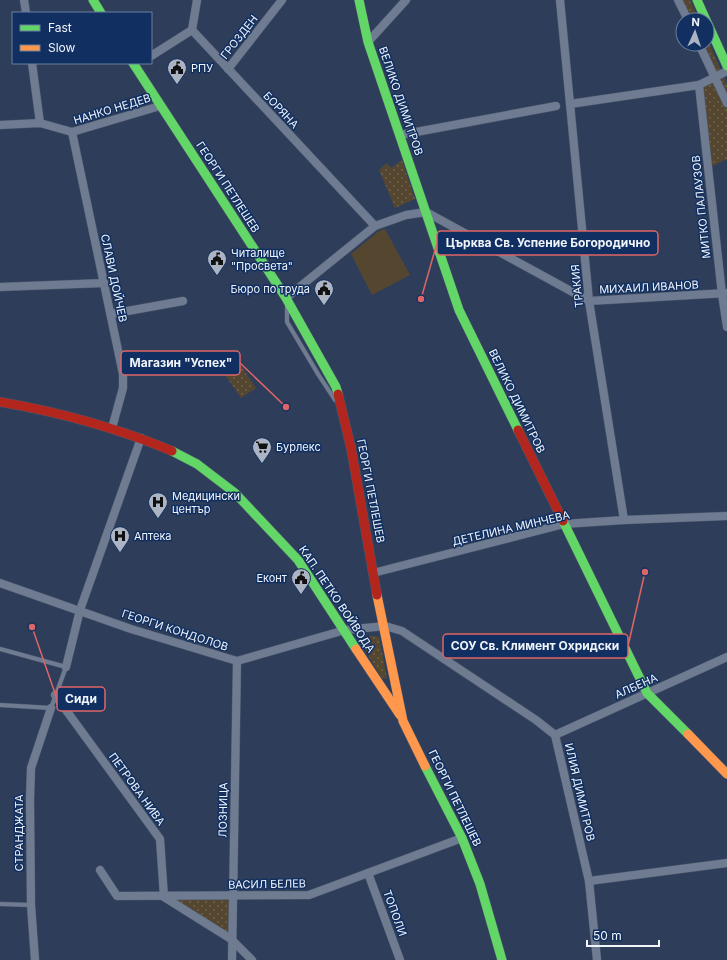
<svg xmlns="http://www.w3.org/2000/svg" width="727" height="960" viewBox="0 0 727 960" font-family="Inter,sans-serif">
  <defs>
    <pattern id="grass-dots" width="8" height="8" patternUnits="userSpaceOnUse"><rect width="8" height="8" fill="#55472f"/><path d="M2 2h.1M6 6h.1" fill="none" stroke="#6e624e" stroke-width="1.8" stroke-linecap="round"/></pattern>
  </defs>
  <rect width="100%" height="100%" fill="#2e3e5a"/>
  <!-- grass -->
  <g fill="url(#grass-dots)">
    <path d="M678,0H690L699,20H688Z"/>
    <path d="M707,39L727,84V159L708,168L699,85L715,77L699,44H707Z"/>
    <path d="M402,160L415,199L395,208L379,170L387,163L391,168Z"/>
    <path d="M241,366L256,388L241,398L226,376Z"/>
    <path d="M364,636H373L379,637L387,678L384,679L381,677L360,641L361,638Z"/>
    <path d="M233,896L231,939L164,897Z"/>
  </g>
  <!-- pitch -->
  <path fill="#55472f" d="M385,229L410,275L372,295L351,254L379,231Z"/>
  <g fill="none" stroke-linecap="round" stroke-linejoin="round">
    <defs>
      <g id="lane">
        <path d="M287,306V322L318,374L335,400"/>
        <path d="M0,649L66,667L51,708L0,705"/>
        <path d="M0,904L31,905"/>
      </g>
      <g id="street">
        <path d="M24,0L26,13"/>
        <path d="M197,0L192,30L375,226"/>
        <path d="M560,0L589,301L624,520"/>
        <path d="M678,0L688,20"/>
        <path d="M368,42L406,0"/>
        <path d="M699,44L727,103"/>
        <path d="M151,56L192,30"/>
        <path d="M32,63L40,123"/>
        <path d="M228,69L282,0"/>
        <path d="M699,85L722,294L727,327"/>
        <path d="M570,104L699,85L727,71"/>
        <path d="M0,125L40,123L72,132L160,106"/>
        <path d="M72,132L123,374V388L112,428"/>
        <path d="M400,135L556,106"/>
        <path d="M0,287L104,283"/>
        <path d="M286,298L375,226L406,215L426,212L589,301L727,293"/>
        <path d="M111,314L183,301"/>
        <path d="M373,573L564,524L624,520L727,516"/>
        <path d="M0,583L131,629L237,661L345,630L385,626L402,631L536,720L555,735L589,881L597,960"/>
        <path d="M66,667L80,610L141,438"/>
        <path d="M55,695L160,839L164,897L231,939L252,960"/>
        <path d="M555,735L727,657"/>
        <path d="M100,870L117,896L309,895L462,838"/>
        <path d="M368,873L400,960"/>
        <path d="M589,881L727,863"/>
        <path d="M35,960L31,905L30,800L31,768L51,708"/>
        <path d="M232,960L237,661"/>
      </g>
      <g id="fast">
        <path d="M93,0L101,13"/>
        <path d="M359,0L368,42L459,310L518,430"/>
        <path d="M697,0L706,20"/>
        <path d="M707,22L727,66"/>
        <path d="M133,63L286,298L336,387L338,394"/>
        <path d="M172,451L197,464L235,493L298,560L356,649"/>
        <path d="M563,521L647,693L688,734"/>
        <path d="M425,766L462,838L480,884L502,960"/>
      </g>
      <g id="slow">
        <path d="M377,595L403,721L425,766"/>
        <path d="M356,649L400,715"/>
        <path d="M688,734L727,774"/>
      </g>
      <g id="jam">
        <path d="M338,394L351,448L377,595"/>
        <path d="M0,402C59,412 117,428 172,451"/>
        <path d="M518,430L563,521"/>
      </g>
    </defs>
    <!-- lane casing -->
    <use href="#lane" stroke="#4d576b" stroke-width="5"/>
    <!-- street casing -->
    <use href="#street" stroke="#4d576b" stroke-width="9"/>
    <!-- fast casing -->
    <use href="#fast" stroke="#4d576b" stroke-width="10"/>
    <!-- slow casing -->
    <use href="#slow" stroke="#4d576b" stroke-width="10"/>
    <!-- jam casing -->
    <use href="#jam" stroke="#4d576b" stroke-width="10"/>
    <!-- lane -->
    <use href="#lane" stroke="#6e7b91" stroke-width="4"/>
    <!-- street -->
    <use href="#street" stroke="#6e7b91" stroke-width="8"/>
    <!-- fast -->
    <use href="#fast" stroke="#63d668" stroke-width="9"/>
    <!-- slow -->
    <use href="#slow" stroke="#ff974d" stroke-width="9"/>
    <!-- jam -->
    <use href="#jam" stroke="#b3261e" stroke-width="9"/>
  </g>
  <!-- icons -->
  <defs>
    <symbol id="civic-pin" viewBox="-11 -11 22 30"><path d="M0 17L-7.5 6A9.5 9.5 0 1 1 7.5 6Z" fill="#acb4c3" stroke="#113061"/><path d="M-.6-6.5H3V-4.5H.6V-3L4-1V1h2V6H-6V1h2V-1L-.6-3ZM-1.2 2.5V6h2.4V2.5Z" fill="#111"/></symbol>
    <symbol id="supermarket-pin" viewBox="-11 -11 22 30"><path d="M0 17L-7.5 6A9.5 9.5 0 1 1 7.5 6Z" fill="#acb4c3" stroke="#113061"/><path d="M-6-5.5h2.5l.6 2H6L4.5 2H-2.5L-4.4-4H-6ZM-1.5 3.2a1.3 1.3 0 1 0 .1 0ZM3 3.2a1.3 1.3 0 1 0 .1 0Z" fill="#111"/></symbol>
    <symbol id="hospital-pin" viewBox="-11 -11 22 30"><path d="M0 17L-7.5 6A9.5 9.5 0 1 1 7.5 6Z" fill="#acb4c3" stroke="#113061"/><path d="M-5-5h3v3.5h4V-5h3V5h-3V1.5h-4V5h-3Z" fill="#111"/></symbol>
  </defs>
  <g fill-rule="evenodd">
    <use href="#civic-pin" x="166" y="57" width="22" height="30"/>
    <use href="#civic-pin" x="206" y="248" width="22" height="30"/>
    <use href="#civic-pin" x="313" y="278" width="22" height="30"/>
    <use href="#supermarket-pin" x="251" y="436" width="22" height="30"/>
    <use href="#hospital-pin" x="147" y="491" width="22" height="30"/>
    <use href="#hospital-pin" x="109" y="525" width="22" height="30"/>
    <use href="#civic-pin" x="290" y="567" width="22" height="30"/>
  </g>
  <g text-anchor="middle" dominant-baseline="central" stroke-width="3" stroke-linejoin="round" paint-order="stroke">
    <!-- street labels -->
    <g font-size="11" fill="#f0f4fb" stroke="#113061">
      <text transform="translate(239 37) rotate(-52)">ГРОЗДЕН</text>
      <text transform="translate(401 101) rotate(71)">ВЕЛИКО ДИМИТРОВ</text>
      <text transform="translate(112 109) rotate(-17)">НАНКО НЕДЕВ</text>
      <text transform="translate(281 110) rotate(47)">БОРЯНА</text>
      <text transform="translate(228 187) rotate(57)">ГЕОРГИ ПЕТЛЕШЕВ</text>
      <text transform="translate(701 207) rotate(-96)">МИТКО ПАЛАУЗОВ</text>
      <text transform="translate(114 278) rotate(78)">СЛАВИ ДОЙЧЕВ</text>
      <text transform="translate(577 286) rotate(-96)">ТРАКИЯ</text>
      <text transform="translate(649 287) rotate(-3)">МИХАИЛ ИВАНОВ</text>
      <text transform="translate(517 401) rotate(64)">ВЕЛИКО ДИМИТРОВ</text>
      <text transform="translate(371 491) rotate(79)">ГЕОРГИ ПЕТЛЕШЕВ</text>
      <text transform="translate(511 528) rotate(-13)">ДЕТЕЛИНА МИНЧЕВА</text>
      <text transform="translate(337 599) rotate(56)">КАП. ПЕТКО ВОЙВОДА</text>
      <text transform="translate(175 630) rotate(18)">ГЕОРГИ КОНДОЛОВ</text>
      <text transform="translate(636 686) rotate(-24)">АЛБЕНА</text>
      <text transform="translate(137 789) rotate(54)">ПЕТРОВА НИВА</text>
      <text transform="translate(580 792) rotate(77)">ИЛИЯ ДИМИТРОВ</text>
      <text transform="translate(455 798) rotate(64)">ГЕОРГИ ПЕТЛЕШЕВ</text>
      <text transform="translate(223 810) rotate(-89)">ЛОЗНИЦА</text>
      <text transform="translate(19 833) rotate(-90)">СТРАНДЖАТА</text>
      <text transform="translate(267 884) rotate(-1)">ВАСИЛ БЕЛЕВ</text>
      <text transform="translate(395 913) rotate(70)">ТОПОЛИ</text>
    </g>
    <!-- poi labels -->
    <g font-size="11" fill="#f0f4fb" stroke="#113061" text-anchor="start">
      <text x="191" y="68">РПУ</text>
      <text x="231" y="253">Читалище<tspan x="231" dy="13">"Просвета"</tspan></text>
      <text x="310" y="289" text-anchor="end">Бюро по труда</text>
      <text x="276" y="447">Бурлекс</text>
      <text x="172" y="496">Медицински<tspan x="172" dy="13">център</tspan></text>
      <text x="134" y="536">Аптека</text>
      <text x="287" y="578" text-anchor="end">Еконт</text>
    </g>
  </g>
  <!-- callouts -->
  <path fill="none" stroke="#de6567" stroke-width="1.5" d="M421 299L437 243M286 407L240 363M645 572L628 646M32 627L57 699"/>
  <g fill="#de6567" stroke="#113061" stroke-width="1.5">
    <circle cx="421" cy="299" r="4"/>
    <circle cx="286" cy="407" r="4"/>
    <circle cx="645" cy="572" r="4"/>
    <circle cx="32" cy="627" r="4"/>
  </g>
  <g fill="#113061" stroke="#de6567" stroke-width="1.5">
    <rect x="437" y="231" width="221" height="24" rx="4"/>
    <rect x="121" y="351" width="119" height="24" rx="4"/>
    <rect x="443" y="634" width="185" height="24" rx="4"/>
    <rect x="57" y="687" width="48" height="24" rx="4"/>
  </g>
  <g font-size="12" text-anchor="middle" font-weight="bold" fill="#f0f4fb">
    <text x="548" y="247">Църква Св. Успение Богородично</text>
    <text x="181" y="367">Магазин "Успех"</text>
    <text x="535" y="650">СОУ Св. Климент Охридски</text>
    <text x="81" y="703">Сиди</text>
  </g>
  <!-- legend -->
  <rect x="12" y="12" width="140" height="52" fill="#113061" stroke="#6a7e9f"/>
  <rect x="20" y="25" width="20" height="6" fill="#63d668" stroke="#6a7e9f"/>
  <text x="48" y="32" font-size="12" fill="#f0f4fb">Fast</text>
  <rect x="20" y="45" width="20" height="6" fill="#ff974d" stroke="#6a7e9f"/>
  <text x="48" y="52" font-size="12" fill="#f0f4fb">Slow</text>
  <!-- north arrow -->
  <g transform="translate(695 32) rotate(3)"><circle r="19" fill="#113061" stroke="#6a7e9f"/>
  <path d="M0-3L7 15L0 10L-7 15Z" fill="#acb4c3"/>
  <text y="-6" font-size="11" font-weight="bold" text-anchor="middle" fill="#f0f4fb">N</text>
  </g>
  <!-- scale -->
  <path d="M587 940v6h72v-6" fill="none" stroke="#f0f4fb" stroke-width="2"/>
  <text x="593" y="940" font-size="12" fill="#f0f4fb" stroke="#113061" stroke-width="3" paint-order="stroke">50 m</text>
</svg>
